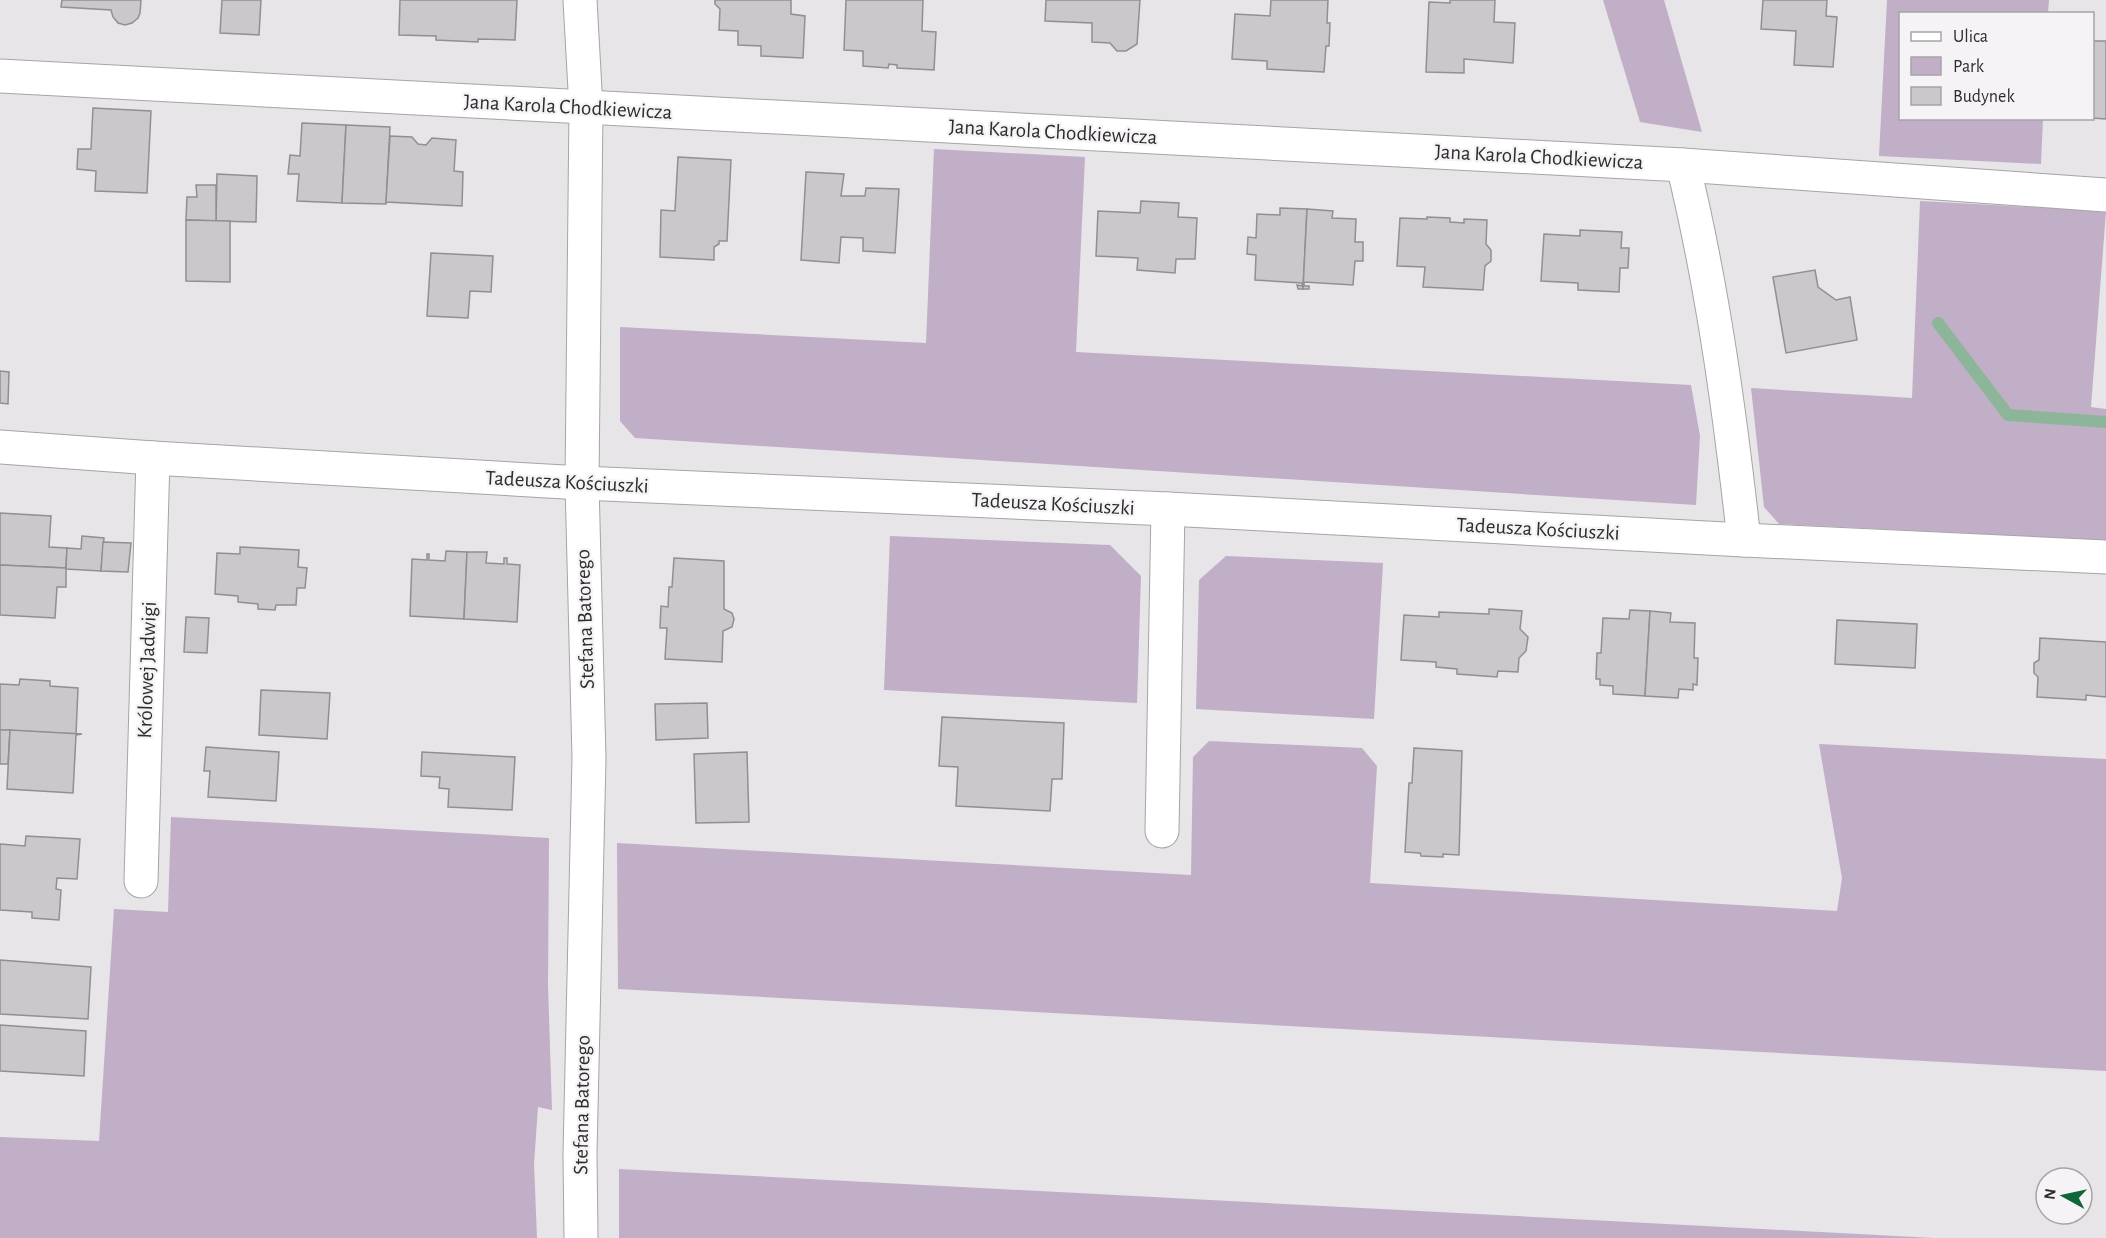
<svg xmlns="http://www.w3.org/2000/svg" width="2106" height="1238" viewBox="0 0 2106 1238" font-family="'Alegreya Sans',sans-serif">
  <rect width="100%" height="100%" fill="#e7e5e8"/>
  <!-- green -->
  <g fill="#c0afc7">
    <path d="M1603,0H1664L1702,132L1640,122Z"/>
    <path d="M1887,0H2049L2048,13L1900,14V118L2043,119L2041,164L1879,156Z"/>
    <path d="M934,149L1085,157L1076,352L1691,385L1700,436L1696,505L635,438L620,421V327L926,343Z"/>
    <path d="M1920,201L2106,211L2091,407L2106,409V540L1779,524L1764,507L1751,388L1912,398Z"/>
    <path d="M890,536L1110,545L1141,576L1137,703L884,690Z"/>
    <path d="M1226,556L1383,563L1374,719L1196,709L1199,580Z"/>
    <path d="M1209,741L1362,748L1377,766L1370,883L1837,911L1842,878L1819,744L2106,759V1071L618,989L617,843L1191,875L1193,757Z"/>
    <path d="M171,817L549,838L548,985L552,1110L538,1107L534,1164L537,1238H0V1137L99,1141L114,909L168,912Z"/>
    <path d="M619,1169L1934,1238H619Z"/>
  </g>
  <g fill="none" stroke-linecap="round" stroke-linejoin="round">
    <!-- stream -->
    <path stroke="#8db599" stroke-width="12" d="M1938,323L2008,415L2106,422"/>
  </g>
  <!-- building -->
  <g fill="#cac8cb" stroke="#908f91" stroke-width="1.5">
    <path d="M62,0H141L140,13L138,18L132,23L125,25L118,23L113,17L111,10L61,7Z"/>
    <path d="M222,0H261L259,35L220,33Z"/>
    <path d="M400,0H517L515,40L478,39V42L436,40V36L399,35Z"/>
    <path d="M715,0H791V14L805,16L803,58L761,56V46L738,45V31L719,30L720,9L715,4Z"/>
    <path d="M846,0H923L922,31L936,32L934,70L897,68V65L889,64L888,68L863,66V51L844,50Z"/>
    <path d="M1046,0H1140L1137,44L1126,51H1117L1110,43L1092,42V23L1045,21Z"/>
    <path d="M1271,0H1328L1327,23H1330L1329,46H1326L1324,72L1267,69V61L1232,59L1235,14L1270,16Z"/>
    <path d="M1450,0H1495L1494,22L1515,23L1513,63L1464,59V73L1426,72L1429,2L1450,3Z"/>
    <path d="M1763,0H1827L1826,16L1837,17L1833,67L1794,65L1796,31L1761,29Z"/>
    <path d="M2092,41H2106V119L2092,118Z"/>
    <path d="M93,108L151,111L147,193L95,191L96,171L77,169L78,149H91Z"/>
    <path d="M302,123L346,125L342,203L297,201L299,174H288L290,155L300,156Z"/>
    <path d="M346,125L390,127L386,204L342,203Z"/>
    <path d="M390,136L412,137L418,144L426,145L432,138L456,140L454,171L463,172L462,206L386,202Z"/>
    <path d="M678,157L731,160L727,241H719V244L714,247V260L660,257L661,210L675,211Z"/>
    <path d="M806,172L844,174L841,196H865L866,188L899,189L895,253L863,251V238L841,237L839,263L801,260Z"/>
    <path d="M217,174L257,176L256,222L216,221Z"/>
    <path d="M196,185H216V221L186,220L187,197H197Z"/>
    <path d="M1141,201L1179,203L1178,217L1197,218L1195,259H1176L1175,273L1137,270L1138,258L1096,256L1098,211L1140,213Z"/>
    <path d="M1280,208L1307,209L1303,289H1298L1297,285L1302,286V283L1255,280L1256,255L1247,254L1248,237L1256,238L1257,214L1280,215Z"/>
    <path d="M1307,209L1333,211L1332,218L1356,219L1355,242H1363V261H1355L1353,285L1304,282V286H1309V289H1303Z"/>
    <path d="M1427,217L1450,218V222L1464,223V219L1487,220L1486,244L1491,250V261L1485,266L1483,290L1423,287L1425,267L1397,266L1400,218L1427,219Z"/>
    <path d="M186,220L230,221V282L186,281Z"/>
    <path d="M1580,230L1622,232L1621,248H1629L1628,268H1620L1619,292L1578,290V283L1541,281L1544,234L1580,236Z"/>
    <path d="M431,253L493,256L491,292L470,291L468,318L427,316Z"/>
    <path d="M1815,270L1818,287L1836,300L1850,297L1857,340L1786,353L1773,277Z"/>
    <path d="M0,371L9,372L8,404L0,403Z"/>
    <path d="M0,513L51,516L49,547L67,548L66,568L0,565Z"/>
    <path d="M82,536L104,538L101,571L66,569L67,548L81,549Z"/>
    <path d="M103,542L131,543L128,572L101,571Z"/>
    <path d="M240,547L299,550L298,567L307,568L305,588H297L296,605H276L275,610L258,609V604L238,602V596L215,594L217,553L240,554Z"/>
    <path d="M446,551L467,552L464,619L410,616L412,559L427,560V554H429V560L445,561Z"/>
    <path d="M467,552H487L486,563L504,564V558H507V564L520,565L517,622L464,619Z"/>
    <path d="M674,558L724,561V609L732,613L734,619L732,627L723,631L722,662L665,659L667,628H660L661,606L668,607L669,587H672Z"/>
    <path d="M0,565L66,568V587H57L55,618L0,615Z"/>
    <path d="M1489,609L1522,611L1520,629L1528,637L1526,651L1519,658L1518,672L1498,671L1497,677L1457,674V669L1436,667V662L1401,660L1404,615L1439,617V612L1489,614Z"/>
    <path d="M1630,610L1650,611L1645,696L1613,694V686L1600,685V679H1596L1597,653H1601L1603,618L1629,619Z"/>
    <path d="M1650,611L1671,613L1670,622L1695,623L1694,658H1698L1697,685L1693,684V690L1679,689L1678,698L1645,696Z"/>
    <path d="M186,617L209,618L207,653L184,652Z"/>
    <path d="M1837,620L1917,624L1915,668L1835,664Z"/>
    <path d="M2040,638L2106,642V697L2086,695V700L2037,697L2038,677L2034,673V663L2039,660Z"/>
    <path d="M20,679L50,681V686L78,688L76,734L0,730V684L19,685Z"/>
    <path d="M261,690L330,693L327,739L259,735Z"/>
    <path d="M707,703L708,738L656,740L655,704Z"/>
    <path d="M942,717L1064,723L1062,779H1052L1050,811L956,806L958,767L939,766Z"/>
    <path d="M0,730H10L8,764H0Z"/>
    <path d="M10,730L82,734L76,735L73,793L7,789Z"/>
    <path d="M206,747L279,752L276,801L208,797L210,771H204Z"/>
    <path d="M1414,748L1462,751L1459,855L1443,854V857L1421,856L1420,853L1405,852L1409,783H1412Z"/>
    <path d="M422,752L515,757L512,810L448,807L449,789L439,788L440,777L421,776Z"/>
    <path d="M747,752L749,822L696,823L694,754Z"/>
    <path d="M26,836L80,839L77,879L57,878L56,889L61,890L59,920L32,918V912L0,910V844L25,846Z"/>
    <path d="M0,960L91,967L88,1019L0,1014Z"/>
    <path d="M0,1025L86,1031L84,1076L0,1071Z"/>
  </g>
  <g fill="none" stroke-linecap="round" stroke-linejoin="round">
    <defs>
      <g id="minor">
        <path d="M580,0L586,108L582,483L589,758L580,1154L581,1238"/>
        <path d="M0,76L1683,165L2106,195"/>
        <path d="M1683,165C1713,288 1730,414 1744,540"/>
        <path d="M0,447L153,458L582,483L1168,509L1744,540L2106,557"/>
        <path d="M1162,831L1168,509"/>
        <path d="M141,881L153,458"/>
      </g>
    </defs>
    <!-- minor casing -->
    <use href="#minor" stroke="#a6a4a6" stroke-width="35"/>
    <!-- minor -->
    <use href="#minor" stroke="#fff" stroke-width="33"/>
  </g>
  <g text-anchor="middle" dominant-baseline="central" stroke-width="4.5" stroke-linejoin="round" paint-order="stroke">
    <!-- street labels -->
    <g font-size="21" fill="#2e2d2e" stroke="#f5f3f5">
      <text transform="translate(568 107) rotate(3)">Jana Karola Chodkiewicza</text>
      <text transform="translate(1053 132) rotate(3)">Jana Karola Chodkiewicza</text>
      <text transform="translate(1539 157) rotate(3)">Jana Karola Chodkiewicza</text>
      <text transform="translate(567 482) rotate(3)">Tadeusza Kościuszki</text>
      <text transform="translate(1053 504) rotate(3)">Tadeusza Kościuszki</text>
      <text transform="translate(1538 529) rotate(3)">Tadeusza Kościuszki</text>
      <text transform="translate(585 619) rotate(-92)">Stefana Batorego</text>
      <text transform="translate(147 670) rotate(-88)">Królowej Jadwigi</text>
      <text transform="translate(582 1105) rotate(-89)">Stefana Batorego</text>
    </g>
  </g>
  <!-- legend -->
  <rect x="1899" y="12" width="195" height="108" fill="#f5f3f5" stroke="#a5a4a5" stroke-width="1.5"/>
  <rect x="1911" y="32" width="30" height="9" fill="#ffffff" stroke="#a5a4a5" stroke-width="1.5"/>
  <text x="1953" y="42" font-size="18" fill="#2e2d2e">Ulica</text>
  <rect x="1911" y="57" width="30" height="18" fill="#c0afc7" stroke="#a5a4a5" stroke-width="1.5"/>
  <text x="1953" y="72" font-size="18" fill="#2e2d2e">Park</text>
  <rect x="1911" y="87" width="30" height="18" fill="#cac8cb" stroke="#a5a4a5" stroke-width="1.5"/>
  <text x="1953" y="102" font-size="18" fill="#2e2d2e">Budynek</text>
  <!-- north arrow -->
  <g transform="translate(2064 1196) rotate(278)"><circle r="28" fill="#f5f3f5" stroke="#a5a4a5" stroke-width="1.5"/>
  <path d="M0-4.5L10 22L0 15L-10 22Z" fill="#0e6639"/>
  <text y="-9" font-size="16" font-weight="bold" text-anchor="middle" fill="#2e2d2e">N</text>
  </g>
</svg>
